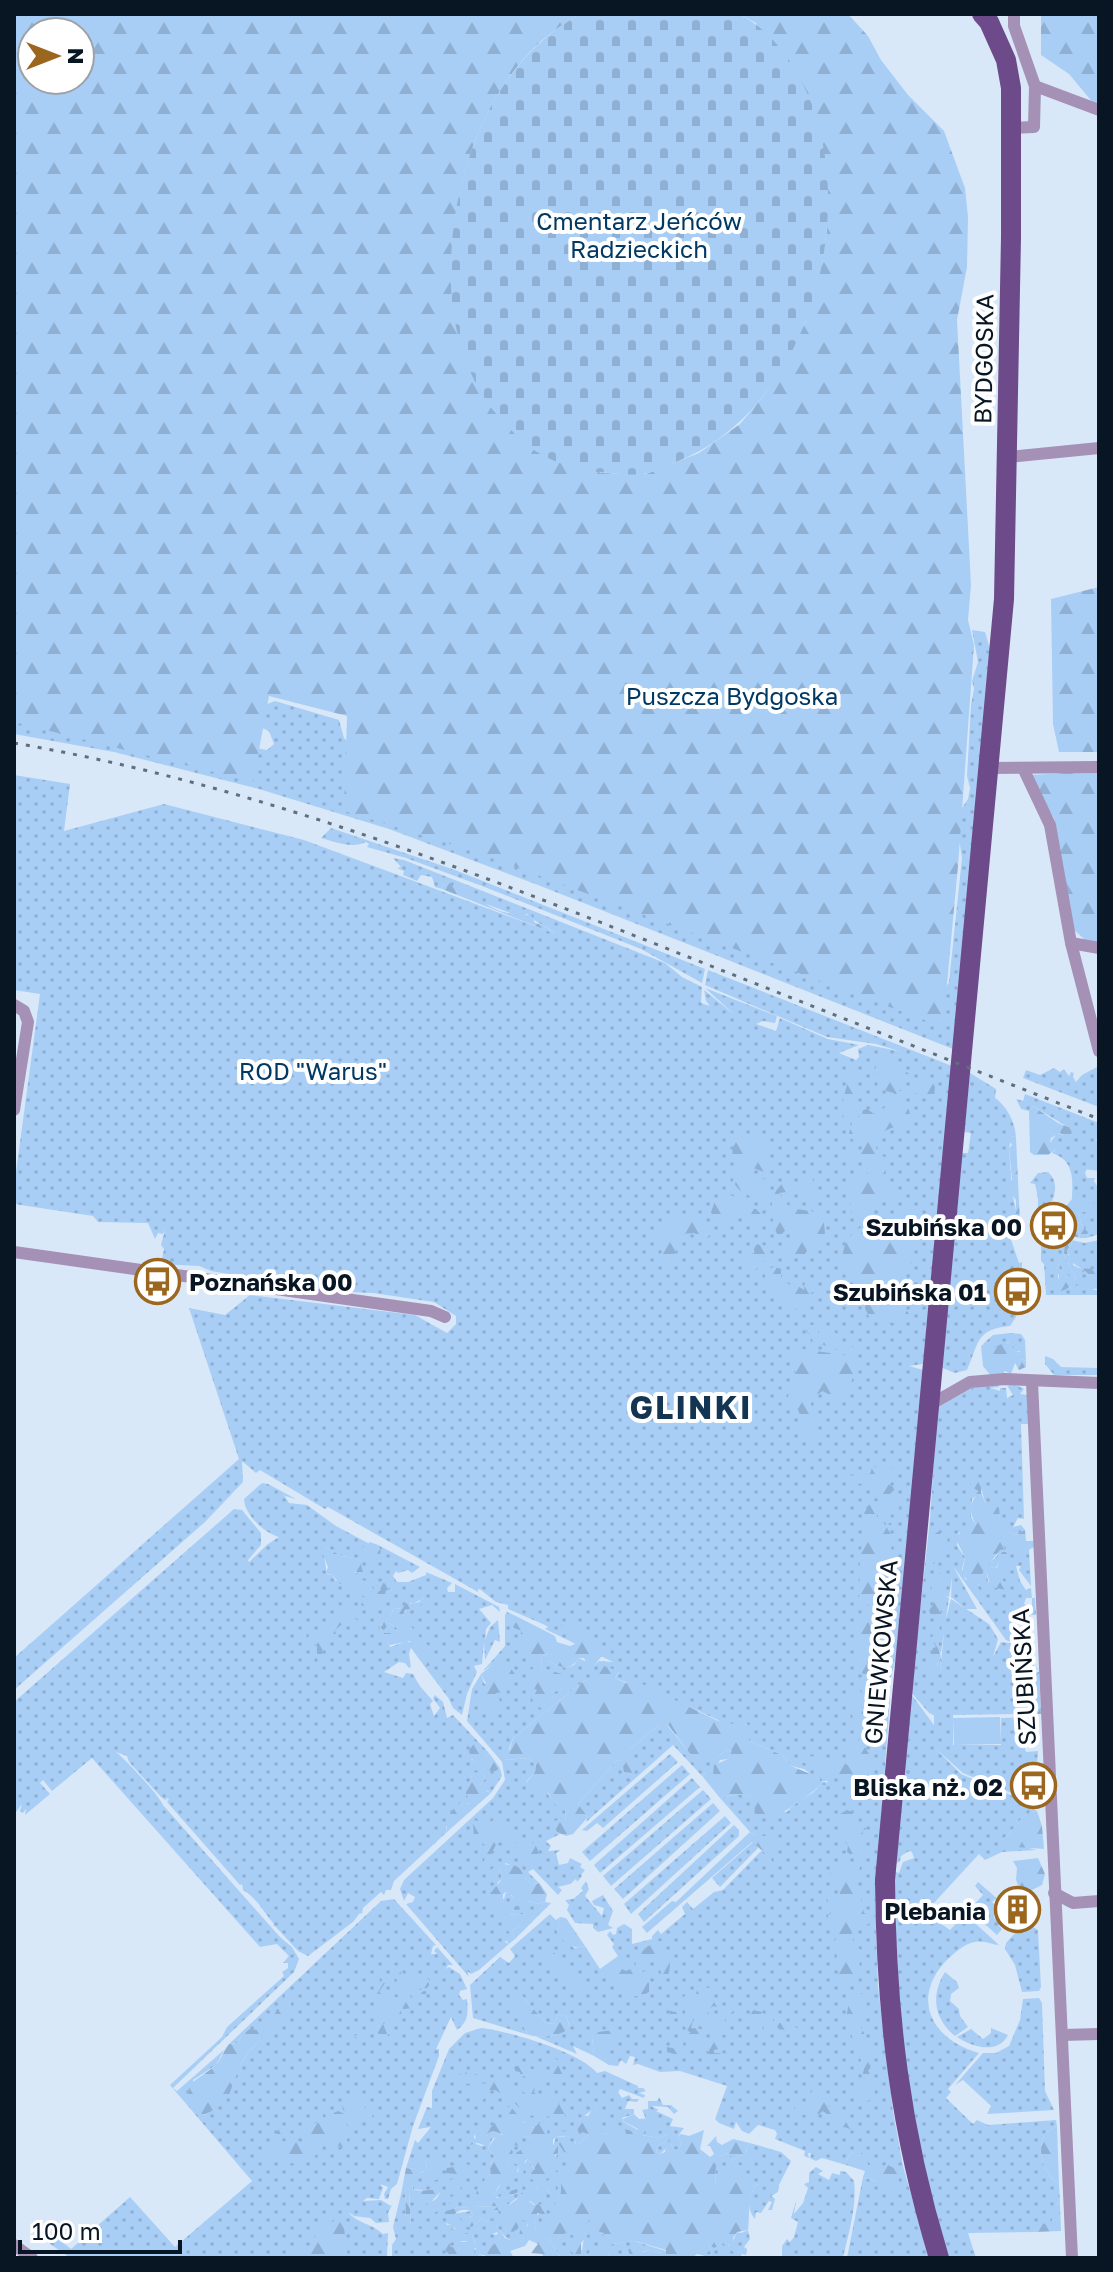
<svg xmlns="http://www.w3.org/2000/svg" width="1113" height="2272" viewBox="0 0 1113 2272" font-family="'Golos Text',sans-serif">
  <defs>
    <pattern id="green-dots" width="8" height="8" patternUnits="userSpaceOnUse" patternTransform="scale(2)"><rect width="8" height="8" fill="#a8cef6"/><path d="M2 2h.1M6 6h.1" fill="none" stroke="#8fb0d3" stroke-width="1.8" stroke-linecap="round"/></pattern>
    <pattern id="forest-firs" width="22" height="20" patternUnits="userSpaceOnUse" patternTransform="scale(2)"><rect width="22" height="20" fill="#a8cef6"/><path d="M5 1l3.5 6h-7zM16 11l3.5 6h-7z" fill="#8fb0d3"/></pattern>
    <pattern id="cemetery-stones" width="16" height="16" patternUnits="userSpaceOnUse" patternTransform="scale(2)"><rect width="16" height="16" fill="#a8cef6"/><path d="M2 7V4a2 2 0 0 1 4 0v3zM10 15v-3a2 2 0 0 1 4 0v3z" fill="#8fb0d3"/></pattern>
  </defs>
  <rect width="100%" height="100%" fill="#d9e8f8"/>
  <!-- green -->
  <g fill="url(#green-dots)">
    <path d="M972,630L985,632L990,649L953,1049L538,885L389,829L259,789L114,752L14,734V706L267,750L274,744L269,731L255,725L262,706L275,701L339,720L344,738L353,747L942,995L949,982L962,858L960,845L955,839L958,814L968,799L970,788L967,776L971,705L974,689L972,681L978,662Z"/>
    <path d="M14,775L70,784L64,831L164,804L304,840L556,934C547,925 536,924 527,914L521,917L473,899L462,891L457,892L444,883L442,889L435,887L432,877L421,875L417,881L403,875L404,871L397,868L401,867L393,858L404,860L665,963L682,977L702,987L701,1003L710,1006L706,1001L704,990L735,1015L705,988L777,1016L775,1023L763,1021L756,1024L776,1031L780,1018L828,1039L859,1045L839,1053L856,1060L859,1057L858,1049L868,1045L899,1051L876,1044L827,1037L705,985L708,970L952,1066L923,1364L909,1366L923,1370L896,1658L891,1677L881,1681V1686L887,1690L890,1698L875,1904L878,1986L893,2111L903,2166L929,2258H847L863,2177L877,2182L881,2169L868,2165L853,2152L848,2157L846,2165L822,2158L816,2161L810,2158L811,2153H808L809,2158L804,2156L805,2151L775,2139L777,2134L775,2130L758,2125L749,2134L742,2131L736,2122L734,2129L719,2123L715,2119L727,2086L680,2071L660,2072L638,2064L633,2065L635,2057L630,2056L626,2064L621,2060L618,2066L609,2065V2048L592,2037L594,2056L573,2046L577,2054L537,2037L555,2035L570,2027L566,2016L558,2014L554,2024L546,2023L522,1996L513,2011L529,2035L473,2018L470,1985L500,1957L509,1963L515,1956L510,1949L550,1914L556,1920L560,1917L557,1932L574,1948L585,1946L600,1969L618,1956L612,1947L614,1944L607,1935L610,1931L613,1935L616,1934L617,1928L624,1924L632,1929V1944L652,1939V1936L658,1930L661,1934L685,1914L682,1907L687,1902L693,1909L714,1892L723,1890L761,1851L766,1853L765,1858L774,1866L756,1836L750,1832L720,1798L738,1794L750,1797L755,1807L787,1812C796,1799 811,1798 820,1785H830L827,1781H819L804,1769L791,1766L782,1755L749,1741C736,1721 642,1689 615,1678L619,1672L584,1681L513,1738L505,1760L529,1758L536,1765L535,1772L526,1782L547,1791L549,1796L565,1809L566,1821L557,1832L560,1834L546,1841L551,1846L548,1851L561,1850L556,1853L559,1865L568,1863L570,1858L582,1864L580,1867L585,1870L581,1875L582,1876L577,1882L576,1879L570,1884L558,1887L562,1890L558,1895L533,1869L528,1872L540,1884L530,1883L525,1878V1872L506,1863L498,1870L500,1868L502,1879L498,1882L496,1890L489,1895L504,1899L506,1892L523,1904L524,1912L518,1915L508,1914L510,1933L505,1942L509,1944L479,1970L471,1974L467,1971L469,1977L406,1904L413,1902L415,1897L408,1893L404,1901L400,1889L404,1880L493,1798L505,1780L502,1762L467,1721L472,1689L481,1674L484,1683L496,1693L492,1665L483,1671L505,1646V1615L507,1612L514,1615L510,1622L523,1631L535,1649V1669L551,1693L563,1689L553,1672L541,1668L542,1656L549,1653V1660C558,1668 563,1669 574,1665L579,1658L594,1666L599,1661L613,1662L545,1629L548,1627L545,1625L508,1609V1605L496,1602L481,1590L478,1589V1592L328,1507L325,1509L260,1470L256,1473L242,1461L243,1482L205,1522L14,1690V1658L239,1459L189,1308L225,1315L250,1295L415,1315L447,1333L456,1324V1316L434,1302L373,1293L322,1291L292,1280L270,1281L211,1271L199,1266L161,1264L164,1249L161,1245L165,1230L163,1234L158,1233L155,1239L148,1223L98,1222L93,1216L14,1204V1187L40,994L14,990Z"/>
    <path d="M331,828L455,870L705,969L702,983L641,949L482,886L406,858L367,847L369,844L366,842C353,849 335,842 321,838Z"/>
    <path d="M1099,1066V1107L1023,1078L1026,1070L1040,1075L1054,1068L1060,1072L1064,1069L1069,1076L1071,1072L1074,1073L1073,1077L1076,1082L1082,1075Z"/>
    <path d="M970,1073L996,1089L995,1098C1007,1106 1016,1124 1016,1138L1012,1136L1009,1148L1012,1192L1020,1229L1016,1230L1014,1236L1008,1231L1019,1263L1022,1262V1274H1018L1017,1285H1014L1015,1297L1017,1298L1016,1317L1010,1326C975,1329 979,1344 967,1370L955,1373L940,1367L961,1153H968L971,1133L964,1132Z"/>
    <path d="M1025,1094L1099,1123V1137L1095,1141L1099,1139V1171L1084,1169H1087L1085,1173L1087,1178H1095L1094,1181L1099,1189V1234L1087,1238L1088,1232L1081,1224L1079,1212L1096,1208L1076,1211L1070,1218L1077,1225L1080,1238L1063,1234L1061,1229L1058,1231L1059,1235L1044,1233L1072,1199C1073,1179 1074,1160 1052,1153L1056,1149L1050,1143L1057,1133L1063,1135L1066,1126L1033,1106L1029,1111L1021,1109L1016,1099L1023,1101Z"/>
    <path d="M1048,1172C1061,1183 1054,1202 1044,1213L1035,1214C1041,1205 1037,1194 1035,1184L1030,1183L1038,1173Z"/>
    <path d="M1041,1238L1051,1241L1065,1239L1064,1254L1076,1279L1073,1282L1063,1274L1058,1266L1061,1258L1055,1269L1058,1271V1279L1073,1290L1078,1274L1086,1271L1091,1276L1094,1290H1099V1295H1046L1044,1264L1041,1261Z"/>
    <path d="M1071,1240L1085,1243L1099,1240V1277C1084,1266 1074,1272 1067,1250L1072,1244Z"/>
    <path d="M1010,1333L1021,1334L1025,1340L1026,1361L1021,1359L1020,1351H1015L1008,1342L995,1348L983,1344L993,1335Z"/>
    <path d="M1045,1356L1053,1359L1061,1367L1099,1368V1375H1054L1045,1364Z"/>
    <path d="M1001,1382L998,1387L990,1388L1000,1391V1388H1006L1007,1398L1013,1395L1008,1387L1010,1382L1024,1389L1020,1394L1028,1395L1029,1424H1021L1024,1519L1018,1518L1013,1527L1021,1525L1025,1530L1015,1535L1000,1529V1516L985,1503L981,1487L977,1488L978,1494L972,1499L971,1517L976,1525L958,1533L957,1546L965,1557L962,1569L965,1579L987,1588L981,1574L984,1571L987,1572L988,1582L1007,1590L1002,1580L1005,1572L1002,1556L996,1568L990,1567L989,1563L997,1556L1002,1539L1015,1549L1029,1550L1031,1586L1019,1570L1021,1566H1016L1020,1581L1026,1590L1031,1588L1032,1598H1026L1024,1604L1032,1608V1598H1035L1036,1615H1030V1620L1026,1622L1016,1614V1630L1019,1633L1029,1634L1030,1641L1026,1642L1024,1637L1022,1643H1018L1014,1637L1011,1642L1006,1640L953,1566L977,1609H966L951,1597L952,1577L949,1597L945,1596L949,1598L941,1653L936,1647L937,1666L941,1656L940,1672L945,1623L951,1599L989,1624L998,1639L993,1657L1001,1642L1024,1645L1020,1652L1023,1650L1033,1656H1025L1008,1649L1011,1653L1030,1659L1029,1663H1033L1034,1667L1039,1669L1019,1671V1714L953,1715V1745H1001V1718L1031,1717L1030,1723L1034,1725V1735H1039V1743L1036,1740H1029L1024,1734L1021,1735L1026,1752L1038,1751L1036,1781L1033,1782V1792H1037V1809L1014,1794L963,1773L935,1748L961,1774L1013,1796L1037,1811C1019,1812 1016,1832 1001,1840L1036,1850L1002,1852L985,1860L979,1854L933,1904L938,1910L934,1919L950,1930L965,1914L999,1945C992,1945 984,1940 975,1942C963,1944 953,1954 944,1963C910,2002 935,2041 979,2053L948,2089L951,2092L946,2098L973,2124L977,2120L988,2125L1056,2120L1057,2126L1045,2133C1036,2150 1043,2174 1059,2184L1060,2205L1056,2203L1052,2222L1034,2230L1035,2232L968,2233L976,2258H946L938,2232L901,2060L893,1871L899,1873L903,1862L914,1858L912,1852L909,1851L901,1856L900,1861L896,1864L911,1694L934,1725V1715L929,1713L911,1692L930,1519L937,1408L972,1388Z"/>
    <path d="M262,1483L268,1484L296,1499L285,1496L282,1492L289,1503L307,1505L336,1526L368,1543L362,1559H360L342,1556L326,1548L324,1555L327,1574L332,1575L336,1581L358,1572L360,1562L381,1551L378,1545L420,1567L412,1573L408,1570L398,1573L396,1571L393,1576L397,1582H408L426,1575V1572L452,1583L447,1588L448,1592H455V1584L499,1607L500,1612L492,1605L479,1609L491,1623L486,1629L485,1640L490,1627L498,1620L500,1642L495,1640L485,1660L484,1642L482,1664L474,1666L477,1672L467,1694L462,1715L453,1708L449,1699L425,1667L429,1666L422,1647L403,1617C404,1609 412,1605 419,1606L424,1598L412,1604L409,1601L402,1609L394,1608L391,1615L379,1628L381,1630L389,1623L397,1628L396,1633L387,1639L390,1647L407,1641L412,1644L409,1654L411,1667L409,1668L405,1663L399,1662L384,1672L403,1678L406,1673L413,1674L419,1685L433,1701L430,1704L434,1716L440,1708L433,1698L435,1695L443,1702L447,1718L453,1715L489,1753L485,1759H471L483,1768L496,1771L500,1768L502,1776L491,1793L479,1786L486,1778L481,1772L472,1774L469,1788L471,1804L466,1803L446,1827L447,1832L394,1881L391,1890H386L384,1895L381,1892L363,1908L362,1914L360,1913L353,1922L308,1956L298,1951L275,1926H273L274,1924C265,1914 256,1897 243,1890L242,1884L240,1885L167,1802L169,1799L166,1798L167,1801L161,1797L129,1762L127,1756L116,1752C127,1761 159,1795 163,1805L280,1937L292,1947L299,1959L294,1972L173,2088L177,2091L224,2050L216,2065L193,2080L199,2113L205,2115C235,2097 234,2059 261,2040L242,2035L238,2043L229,2044L381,1901L394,1899L436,1945L433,1946L431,1954H437L434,1951L437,1947L453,1965H448L446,1969L449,1967L460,1974L467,1989L460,1991L459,1995L463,2000L467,1999C468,2013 469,2021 457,2030L451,2017L436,2049H439V2056L413,2126L397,2184L391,2189L388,2199H385L384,2194L388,2187L380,2184L383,2188L379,2199L367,2198L363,2201L381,2200L391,2206L393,2203L388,2213L389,2222L376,2223L370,2218L354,2216L348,2212C358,2224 371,2223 383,2234L388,2233L387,2258H70L32,2231L38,2223L71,2249L130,2197L175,2247L252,2181L170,2085L222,2037L227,2027L284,1976L282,1972L288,1968V1963H283L289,1956L277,1944L260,1947L92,1758L52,1791L43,1780L40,1783L50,1794L25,1815L26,1809L23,1813L20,1811L22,1804L14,1815V1702L234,1509L242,1510L261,1533V1545L248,1560L249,1562L268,1544L279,1537C265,1533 245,1516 244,1499Z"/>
    <path d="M659,1725H667L691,1755L715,1759L726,1750L733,1751L728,1759L720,1760L713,1774L704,1773L703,1777L673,1745L586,1822L588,1817L578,1804L617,1760L622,1761L629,1750Z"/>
    <path d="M670,1754L678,1762L603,1828L597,1823L587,1831L582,1830Z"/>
    <path d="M682,1765L690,1774L590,1861L582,1852Z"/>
    <path d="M692,1778L700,1787L600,1873L594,1865Z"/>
    <path d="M703,1790L711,1799L611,1886L603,1876Z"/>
    <path d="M713,1803L720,1811L623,1899L614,1889Z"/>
    <path d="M725,1816L731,1823L631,1914L624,1904Z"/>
    <path d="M734,1825L739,1830V1836L644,1922L638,1914Z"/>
    <path d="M753,1842L758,1848L720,1887L712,1878Z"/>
    <path d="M586,1881L589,1889L585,1896L602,1916L604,1908L594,1905L592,1901L603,1895L613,1911L608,1925L613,1928L598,1932L593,1928V1924L575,1923L567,1910L569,1905L565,1900L573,1899L583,1891L581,1888Z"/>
    <path d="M978,1882L1000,1901L995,1899L992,1902L996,1906L994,1918L998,1922L1002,1921L999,1926L1002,1929L997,1935L969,1910L983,1895L975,1886Z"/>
    <path d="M528,1901L539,1904L545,1902L551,1903L515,1939L512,1930L519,1927Z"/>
    <path d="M1025,1922L1038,1930L1041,1987L1039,1991L1022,1992L1015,1965L1005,1949L1006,1943Z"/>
    <path d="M945,1972L957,1982L959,1988L951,1994L950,2001L959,2009L960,2016L968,2027L955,2036C933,2018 931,1994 945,1972Z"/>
    <path d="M1039,1998L1042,2003L1045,2091L1054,2110L987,2114L991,2106L963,2080L955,2085L983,2053H996L1009,2046L1020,2020L1023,1999Z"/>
    <path d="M481,2028C509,2031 581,2052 597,2073L605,2071L638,2086V2088H643L646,2091L639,2093L645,2095L644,2098L620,2089L618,2092L622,2098L629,2095L632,2099H639L637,2102L628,2101L625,2109H634V2114L622,2118V2121L638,2130L636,2133L620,2137L617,2132L602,2134L596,2107L580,2119L588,2123L590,2133L579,2144L575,2145L576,2140L569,2146L560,2144L573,2154L579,2165L557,2173L554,2170L558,2146H553L556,2137L568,2136L547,2135L542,2124L534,2128C523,2122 516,2116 505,2113L514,2115V2122L501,2121L481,2131V2126L474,2131V2140H463L482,2146H484L488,2133L493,2131L507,2137L493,2138L488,2148L495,2157L489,2166L491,2173L483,2183L480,2201L467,2208L459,2207L447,2211L452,2214L471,2211L473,2216L468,2217L473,2218L472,2221L455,2222L453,2225L437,2221L454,2229L462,2225L472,2227L480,2220L490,2222L480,2218L473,2211V2207L500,2206L495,2211L501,2210L528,2222L523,2241C510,2245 503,2235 496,2225L493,2235L500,2234C500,2242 494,2249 494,2258L479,2254L472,2235L456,2242L455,2246L444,2248L462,2250L459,2247V2242H471L480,2258H392V2245L396,2239L393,2227L401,2194L405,2192L406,2222L411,2225L409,2192L426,2200L430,2210L436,2207L430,2203L437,2198L440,2192L413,2189L412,2184L419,2173L425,2171L430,2175L438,2167L437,2159L430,2170L427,2169L425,2160L414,2169L406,2168L415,2140L418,2143L431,2127L418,2129L427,2107L432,2108V2091L449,2049L465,2033Z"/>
    <path d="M991,2028L1008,2035C998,2055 972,2047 957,2037L971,2029L983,2039L991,2033Z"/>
    <path d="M659,2097L663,2105H671L678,2111L674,2114L668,2107L651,2106L659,2110L656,2111L673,2119L670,2126L684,2128L678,2136L681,2144L679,2149L674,2151L671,2144L660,2154L656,2152L658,2145L669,2140L668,2134L659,2138L642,2135L649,2118L646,2119L642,2110L648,2109V2101H657Z"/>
    <path d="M523,2136L537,2137L520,2156L517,2173L528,2159L535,2171L556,2177L561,2181V2192L556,2202L557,2239L565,2232L573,2235L582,2251L584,2238L581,2228L593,2215L604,2233V2237L595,2241H600V2247L587,2254L586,2258H561L550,2241L536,2231L534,2219L542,2210L529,2200L547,2189L552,2195L545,2183L537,2187L536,2192L528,2189L508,2205L503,2199L518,2192L491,2199L509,2172L508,2162L511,2154L507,2144Z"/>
    <path d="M750,2143L781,2152L791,2161L779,2185L778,2192L771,2196L775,2199L772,2210H768L772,2202L769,2201L761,2213L756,2212L755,2219C746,2209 749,2197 755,2186L764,2183L752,2186L724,2179L715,2185L716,2167L721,2156L727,2153L732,2156L731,2161L742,2155L757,2160L747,2154L746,2148Z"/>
    <path d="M816,2167L823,2171L818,2174L829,2180L832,2173L840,2175V2171L846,2172L854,2181C857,2208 848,2235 843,2258H782V2246L787,2239L790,2242L794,2237L798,2222L791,2218L796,2201L794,2214L803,2203L808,2188L804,2184L809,2182V2173Z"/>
    <path d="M748,2230L750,2239L744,2247L747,2249L746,2255L742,2254L740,2258H713L709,2250L710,2244L723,2242L729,2247L728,2243L733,2241L737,2232L741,2233Z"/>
    <path d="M634,2241L666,2251V2254L650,2250L631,2254V2258H613L608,2255L611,2244Z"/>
  </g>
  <!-- forest -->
  <g fill="url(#forest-firs)" fill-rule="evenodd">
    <path d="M14,14H579C566,23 551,32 539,43C473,106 448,203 452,291L600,473L646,474L699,453L740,424L765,394L780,371L805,323L822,262L827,229V175L756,23L739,14H848L868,36L881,60L908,95L944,131L965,188L968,217L967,267L957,320L971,585L968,620L974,645L958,866L943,1027L476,852L344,811L347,716L269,696L253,782L14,722ZM32,32H80V80H32Z"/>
    <path d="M1041,14H1099V110L1069,74L1041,55Z"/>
    <path d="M1099,587V752H1059L1053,724L1051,599Z"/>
    <path d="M1099,771V944L1084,939L1073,929L1061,876L1054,818L1029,779L1031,775Z"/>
    <path d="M448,881L457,892L465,887L469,890L473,899H481C492,912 516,916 531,915L535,923L543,925L558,935L442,889L444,883Z"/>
    <path d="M881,1056C887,1057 904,1071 911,1075V1079L906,1081L898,1080L895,1084L896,1091H914L922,1082H932L935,1087L934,1097L925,1099C917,1090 910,1092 901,1100V1106L908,1108C912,1117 911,1120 904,1127L891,1128L881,1133L876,1147L879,1156L887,1157L888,1164L884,1163L886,1176L878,1183L881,1186H892L888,1188L896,1197L890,1199L883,1194L880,1205L868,1206L865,1213L858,1216L851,1212L850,1195L847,1196L848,1179L852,1173L863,1179L866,1178L868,1173L861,1171L862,1165L873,1161L871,1158L854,1160L847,1164L849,1151L861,1150L863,1147L861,1143L854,1142L849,1133L852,1123L850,1120H845C837,1107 850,1080 852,1067L856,1074L853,1081L858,1096L853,1103L857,1125L860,1127L864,1126L858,1115L862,1114L863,1110L867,1109L874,1114L878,1106L883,1109L886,1106L887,1100L894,1096V1093L879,1089L874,1072L878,1061L877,1058Z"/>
    <path d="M1033,1106L1058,1123L1073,1129L1070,1137L1059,1133L1051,1138L1050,1142L1056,1145V1149L1048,1155H1034L1030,1152L1029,1111Z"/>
    <path d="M741,1135H761L767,1141L769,1169L764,1172L753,1168L750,1173L751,1177L769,1180L771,1184L767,1203L764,1204C756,1198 742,1194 736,1186C730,1177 735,1182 735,1172C734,1157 727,1147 741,1135Z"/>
    <path d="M1012,1136L1016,1138L1020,1223L1016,1221V1200L1008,1190V1184L1012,1180L1009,1148L1012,1145L1008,1138Z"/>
    <path d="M812,1177L816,1193L813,1198L804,1197L794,1191L779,1193L790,1208L823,1213L826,1244L809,1248L804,1255L796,1256L791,1262L785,1261L782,1252L784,1243L793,1240L796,1233L792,1227H788L782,1234H777C770,1215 767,1191 788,1180L802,1187Z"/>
    <path d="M727,1194L742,1199L743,1211L748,1208L756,1209L763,1216V1221L745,1223L740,1214L733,1219L729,1227L718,1225L711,1212L715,1201Z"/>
    <path d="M1091,1199L1096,1208L1094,1212H1079L1081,1224L1088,1232L1087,1238H1080L1077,1225L1071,1221V1214L1076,1211L1073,1202Z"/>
    <path d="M911,1204L918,1212L916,1218L904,1223L903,1237L914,1240L915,1245L907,1253L912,1263L903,1269V1278L910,1288L906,1294L896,1284L888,1288V1300L908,1312L910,1319L886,1324L871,1321L863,1304L861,1291L841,1271C843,1249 843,1238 863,1226L869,1228L875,1239L884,1237L890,1230V1220L896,1218L902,1206Z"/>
    <path d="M693,1214L705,1217L711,1233L703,1243L697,1238L695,1233L682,1234C680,1247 671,1254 672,1267L668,1266L659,1255L663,1251L657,1245L658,1236L666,1224L664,1221L669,1216L672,1220L679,1217L684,1220Z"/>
    <path d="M1065,1239L1071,1240L1072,1244L1067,1250L1068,1255L1074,1259L1073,1265L1079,1268L1093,1269L1099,1277V1290L1090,1287L1091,1276L1085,1271L1078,1275L1077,1280L1080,1284L1074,1285L1077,1289L1072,1290L1070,1287L1062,1291L1057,1289L1059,1275L1052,1268L1058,1256L1061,1258L1058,1266L1063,1274L1069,1275L1073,1281L1076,1279L1064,1254Z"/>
    <path d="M755,1244L768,1246L770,1249L768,1255L773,1257L772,1260L762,1262L757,1269L752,1270L745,1264V1250L748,1247L751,1254L755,1253L753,1246Z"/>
    <path d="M775,1267L781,1269V1277L792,1287L798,1286L804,1290L805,1281L814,1289V1292L809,1293L810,1297L818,1301L800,1311C782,1303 767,1296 765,1275L770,1268Z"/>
    <path d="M820,1322H826L822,1326L823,1329C840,1330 836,1338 847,1344C851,1346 854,1347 857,1350L858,1355C841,1352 828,1346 813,1341L806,1330L807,1326L816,1324L815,1338L818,1340Z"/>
    <path d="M1006,1342L1011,1344L1015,1351L1023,1352L1021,1359L1026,1361V1367L1019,1370L1015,1363L1011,1374L1005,1371L1002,1375L991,1376L983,1366L981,1346L985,1343L995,1347Z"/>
    <path d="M795,1348L858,1357L852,1380L843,1399L838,1400L823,1391L811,1398V1406L819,1421L816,1433L818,1443L814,1444L798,1427L801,1417L798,1410L785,1403C789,1392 799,1383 795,1370C792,1362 788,1360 787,1351Z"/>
    <path d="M893,1463L894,1469L889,1476L897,1479H890L885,1483L896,1488L890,1494L896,1499L891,1503L885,1501L890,1511L901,1507L890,1516L892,1519L897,1518L896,1525H888L883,1514L877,1512V1517L882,1520L892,1536L890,1572L893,1587L890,1594L872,1604L884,1603L886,1606L884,1625L888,1636L886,1658L877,1681C862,1678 856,1666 854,1651L859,1642L856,1618L869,1605L859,1604L860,1553L864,1540L861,1519L870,1503L878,1501L880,1492L883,1491L881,1488L884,1487L881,1485L882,1479L875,1489L863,1484L849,1483L846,1480V1475L858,1476L870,1474L872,1468L882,1465L887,1474Z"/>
    <path d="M974,1475L982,1483L981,1492L985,1503L992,1502L999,1508L1001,1529L1015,1535L1025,1530L1026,1541H1034V1547L1021,1554L1017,1549H1009V1545L1002,1539L1005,1549L1000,1550L989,1564L991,1567L997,1568L1002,1552H1008L1005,1558L1007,1568L1002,1580L1009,1585L1007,1590L990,1587L987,1572L984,1571L982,1574L987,1588L983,1591L980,1585L970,1583L962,1574L965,1557L955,1538L964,1528L967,1521L976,1525C968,1509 970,1506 978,1491L971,1486L970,1480Z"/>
    <path d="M938,1532L947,1534L948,1548L945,1553L947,1560L944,1564L945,1601L941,1606L940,1616H931L929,1610L934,1604L932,1600L939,1595L933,1593C929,1585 932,1578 940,1574L943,1565L938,1560L934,1564L930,1563L928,1557L931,1552L928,1547L929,1537Z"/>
    <path d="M370,1542L378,1545L381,1551C377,1565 370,1558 360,1562L363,1572H355L351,1581L340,1584L332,1575L326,1573L328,1567L321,1550L326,1548L342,1556L362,1559V1548Z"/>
    <path d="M363,1580L371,1583L375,1594L381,1590L379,1587L381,1582L391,1586L385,1592L388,1599L384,1604L367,1607L361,1605L364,1596L354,1593L352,1587Z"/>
    <path d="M410,1596V1604L419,1602L422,1598L424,1600L420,1606L405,1610L403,1616L422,1640L421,1646L427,1644L434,1653V1659L429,1666L425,1667L411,1648L410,1641L385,1646L389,1643L383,1637L384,1633H396L397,1628L389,1623L384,1630L379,1628L383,1624L379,1616L391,1615L394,1608L402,1609L407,1602L406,1599Z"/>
    <path d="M331,1602L339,1604L342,1613L349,1608L354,1610L355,1619L365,1622L362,1628C350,1619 345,1621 335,1630L336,1637L322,1645L323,1661L317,1660V1645L306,1642L309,1635L314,1633L320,1637L325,1633L321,1626L334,1623L332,1617L335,1612Z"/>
    <path d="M514,1615L555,1636L557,1642L570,1646L575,1644V1639L569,1636L570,1633L561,1625L568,1620L576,1624L579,1632L590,1637L593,1644H601L600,1653H604L609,1648L611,1652L608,1656L601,1657L594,1666L588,1667L584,1658H579C571,1670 560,1670 549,1660L548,1653L542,1656L541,1668L562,1674L567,1684L563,1689L551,1693L550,1706L543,1709L535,1705L532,1699L537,1690L529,1686L526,1677L527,1670L534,1669L527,1662L526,1656L533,1649L524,1647L518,1640L522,1631L514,1628L509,1621Z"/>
    <path d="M934,1621L938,1622C943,1635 935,1642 941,1656L934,1672L929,1674L927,1669L933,1648L936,1647L931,1638L935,1633L928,1627Z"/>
    <path d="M492,1665L509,1666L515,1674L513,1683L506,1692L496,1693L500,1701L498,1709L489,1712L481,1707L478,1699L481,1692L488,1688L481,1674Z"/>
    <path d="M604,1666L619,1671L615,1678L626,1683L634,1680L716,1720L730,1724L745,1721L749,1726V1741L782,1755L791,1766L820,1778V1781L831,1783L830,1785H820C816,1791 778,1817 770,1819C767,1819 760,1817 757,1816L750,1797L738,1794L720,1798L703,1777L704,1773L713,1774L714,1765L728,1759L732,1751L726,1750L715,1759L704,1762L691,1755L668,1725H659L629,1750L628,1755L633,1758L637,1768L634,1773L624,1772L622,1761L617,1760L578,1804L588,1817L573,1834L566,1836L557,1832L553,1822L559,1819L566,1821L565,1809H558L547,1791H532L526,1783L535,1772L536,1765L529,1758L504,1760L502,1756L510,1749L513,1738L584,1681L598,1676Z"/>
    <path d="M1039,1672L1041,1714H1019V1673Z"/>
    <path d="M857,1686L863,1695L868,1696V1686H878L874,1695L876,1705L874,1712L882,1719L880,1724L874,1725L875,1733L866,1736C860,1747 870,1752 873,1762L870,1772L864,1775L870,1794L861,1800L857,1798L854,1790L851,1795L846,1796L845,1782L802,1762L801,1759L812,1756L820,1759H839L850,1767L845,1744L847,1739L851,1738L858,1745C862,1731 854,1717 845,1705L851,1696L856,1697L864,1712L867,1707L856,1690Z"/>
    <path d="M474,1744L481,1748V1759H485L489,1753L500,1768L496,1771C484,1771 470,1763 469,1750Z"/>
    <path d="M477,1772H481L486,1778L479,1786L487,1785L489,1787L486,1791L491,1793L447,1832C445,1819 450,1811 461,1802L471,1804L465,1791L469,1787L472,1774Z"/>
    <path d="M847,1810L857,1815L859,1823L863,1824L866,1829L862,1831C868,1844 864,1864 856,1874L864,1913L873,1917L872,1922L851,1934L855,1946L860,1949L859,1979L852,1986L840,1985C836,1970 840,1957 833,1944L838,1935L837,1932L829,1931L828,1916L832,1909L826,1897L834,1894L841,1897L838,1887L829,1882L831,1870L839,1865L852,1868L857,1859L847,1852L848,1845L842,1840L841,1833L844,1824L838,1818L840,1814Z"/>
    <path d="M1037,1811L1042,1826L1044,1849L1001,1846V1840C1016,1833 1018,1812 1037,1811Z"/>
    <path d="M495,1817H500L514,1843L527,1839C536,1844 540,1849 538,1860L531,1863L529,1857L518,1856L507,1841L497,1843L486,1863L485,1873L480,1871L487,1853L484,1844L474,1839L473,1823L475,1820L485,1826L491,1823Z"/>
    <path d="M750,1832L756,1836H767L775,1842V1847L769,1854L774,1866L771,1871L761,1863L765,1853L752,1842L647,1933L642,1927L672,1901L676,1902Z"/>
    <path d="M1038,1858L1045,1874L1042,1885L1032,1890L1019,1887L1016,1880L1017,1868L1013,1861Z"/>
    <path d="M498,1863L516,1866L525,1872V1878L530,1883L540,1884L547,1894L545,1902L539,1904L529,1901V1916L523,1919L519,1927L512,1930L515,1939L509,1944L504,1938L510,1933L505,1928L503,1917L508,1914L518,1915L523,1912V1909L515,1910L514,1908L522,1903L514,1900L512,1895L507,1898L509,1894L506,1892L503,1894V1908L498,1914L494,1913L485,1900L502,1879L500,1868L496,1873L492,1872V1869Z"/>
    <path d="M560,1917L566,1918L585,1946C570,1949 565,1945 557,1932Z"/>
    <path d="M661,1941C666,1951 673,1964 668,1975H662L657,1961L646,1960L640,1965L642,1972L652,1969L653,1973L649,1978V1992C629,2004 610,1989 608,1968L620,1957L624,1958L622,1969L626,1971L635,1967C637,1953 647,1944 661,1941Z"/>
    <path d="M545,1950H551L570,1968L571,1977L581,1978L587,1982V1990L595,1992V1997L584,1992L578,1996L573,1992L570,1979C559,1976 544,1965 542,1953Z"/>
    <path d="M396,1965V1970L401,1972L400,1980L413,1976L415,1978L419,1977L420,1983L424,1978L429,1979L430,1984L427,1988L418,1989L420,1992L426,1991V1995L414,1999L413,2003L421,2010L419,2012L414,2008L403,2009L400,2003L402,2020L399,2022L397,2019L383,2024L388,2036L394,2035V2039L373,2042L380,2037L378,2033C369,2031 363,2038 353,2037L380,2023L377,2015L373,2019L371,2009L378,2006L382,2001L374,1992L376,1972L379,1970L380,1983H385L379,1992L386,1998L393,1996L406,2001L413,1998L410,1994L404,1993L395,1977L398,1973L391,1976L393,1967Z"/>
    <path d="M714,1985L718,1988L708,1995L706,2000H717L721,2008L713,2006L708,2010L709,2016L720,2021L727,2007L736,2003L738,2007L726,2017L723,2026L727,2029L725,2035L715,2031L713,2024L707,2023L698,2012L694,2014L691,2028L701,2029V2034L710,2039L717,2036L723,2048L714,2050V2053L730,2054V2057L712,2059L705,2047L699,2052L695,2050L696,2038L683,2042L684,2050L679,2060L674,2054L667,2052V2047L677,2049L684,2035L691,2033L686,2029L683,2020L670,2015V2011L675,2012L678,2006L679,2013L685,2015L686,2003L683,1997L686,1995L690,1998L693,1995L698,1997L696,1993L699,1987L708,1988Z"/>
    <path d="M854,1993H862L869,2010L861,2027L870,2045L873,2064L868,2070L875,2088L874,2099L860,2103L858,2093L864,2069L846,2020L848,2007Z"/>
    <path d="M285,1995H291V2013L305,2023L312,2024L310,2028H303L290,2016L281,2020L279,2031L271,2038L264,2031V2022L271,2023L277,2009H283L279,2005L284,2001Z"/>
    <path d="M522,1996L546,2023L554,2024L558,2014L566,2016L570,2028C559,2036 542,2039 529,2035L513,2012L514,2000Z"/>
    <path d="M753,2010L762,2012L759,2017L763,2019L768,2013L773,2015V2021L802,2029L799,2036L774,2026L770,2032L763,2031L764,2025L757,2021L753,2025L747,2024V2021L738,2017V2014L749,2015Z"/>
    <path d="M250,2029L258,2030L262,2035L261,2040C241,2055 238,2073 229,2095C226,2104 212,2111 204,2115L199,2113C177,2082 194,2084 216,2065C222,2059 223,2050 229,2044L238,2043L242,2035Z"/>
    <path d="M614,2030L618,2037L616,2046L609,2048V2065L594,2056L592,2037L598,2032Z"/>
    <path d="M460,2052L469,2063L466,2068L467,2075H478L481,2085L484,2083L488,2086L494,2077L495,2083L500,2080L508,2085L513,2092L519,2091L526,2096L532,2097L531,2092L525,2093L520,2090L522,2087L528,2089L532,2087L525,2084V2076L521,2077L520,2072L515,2071L516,2066H522L525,2073L530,2068L534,2070L535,2077L539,2065L542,2066L543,2077L536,2081L534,2093L546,2097L549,2094L547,2089L552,2085L550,2072L554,2063L548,2065L546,2061L551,2060L554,2053L557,2054L555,2059L559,2060L558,2065L563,2076L560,2086L555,2089L553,2097L557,2098L558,2092L562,2093L569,2086L571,2088L559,2104L566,2117L564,2121L542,2115L539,2118L524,2113L513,2101H502V2094L495,2090H482L484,2099L482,2101L470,2089L473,2083L468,2084L452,2074L447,2078L449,2071L461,2075L464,2073Z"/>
    <path d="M813,2090H824L828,2107H840L844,2111L843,2115L853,2121L854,2131L845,2127L837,2129L835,2120L823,2111L815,2117L795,2113V2106L803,2103L813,2106L814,2102L809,2095Z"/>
    <path d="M358,2095L364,2102L365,2108L374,2106L376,2112L372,2116L375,2125L373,2126L366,2118L358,2127H351L343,2122L341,2126L342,2132L359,2137L358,2139L349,2135L346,2137L348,2143L344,2148C339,2146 335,2144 331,2144C323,2144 320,2151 315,2156C303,2167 284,2165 272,2155L266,2162L263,2160L266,2151L276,2145V2143L266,2144L275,2137L279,2128L283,2130L277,2139L281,2142L295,2140L307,2144L311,2139L305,2132L315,2123L323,2122L316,2119L323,2112V2118L338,2111L351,2117L352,2112L343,2110L341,2101Z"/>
    <path d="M594,2106L596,2107L603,2134L608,2133L617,2125L620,2126L617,2132L620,2136L626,2134L625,2129L636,2133L638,2129L621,2120L634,2114L639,2119L649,2118L660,2123L662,2129L657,2133L646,2130L642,2135L659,2138L668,2134L671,2136L669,2140L658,2145L656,2152L660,2154L665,2152L666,2145L671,2144L674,2150L679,2149L681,2144L678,2136L681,2134L689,2136L704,2130L700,2149L710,2157L714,2154L710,2146H707L716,2136L717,2142L722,2145L733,2139L750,2143L746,2148L747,2154L754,2150L759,2152L755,2164L752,2158L746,2159L742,2155L731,2161L732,2156L727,2153L721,2156V2163L716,2167L715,2184L724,2178L728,2165L735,2163L742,2166L743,2175H748L752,2186L764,2183V2188L761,2185L755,2186C747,2200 750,2215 748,2230L737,2232L733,2238L734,2246L728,2244L729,2247L736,2250L735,2253L727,2248L723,2243L714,2248L710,2245L709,2250L713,2258L697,2254L692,2258H631L628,2250L634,2246L643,2252L650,2250L666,2254V2250L635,2241L612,2244L608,2255L613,2258H586L587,2254L600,2246V2242L595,2241L589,2248L586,2246L596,2233L604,2236V2233L594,2230L592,2217L582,2228L588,2235L581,2243V2256L569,2251L568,2243L574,2239L573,2235L565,2233L557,2239H552L543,2229V2222L548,2217H556V2213L551,2211L561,2192V2181C551,2173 544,2176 534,2181L525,2174L529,2169L535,2170L528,2159L525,2161L523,2175L519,2176L518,2165L511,2162L512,2157L518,2159L520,2156L516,2155V2153L530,2144L529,2138L532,2137L523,2136L520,2144L517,2146L511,2143L508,2144L513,2152L508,2162L511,2179L499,2186L492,2198H498L504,2193L517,2189L518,2192L504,2199L509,2205L517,2199V2196L527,2190L523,2184L531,2183L532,2188L536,2191L537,2187L550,2179L555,2182L556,2188L552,2195L547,2189L541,2198L539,2196L529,2201L534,2205L542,2204V2210L546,2211L547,2215L537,2213L539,2221L534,2220L536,2230L550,2241L561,2258H544L542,2254L531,2253L538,2244L529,2240L525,2246L510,2251L514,2258L490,2257L486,2252L500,2238L497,2232L491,2235L496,2225L505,2238L510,2240L516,2236L520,2242L524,2239L519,2235L521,2228L528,2226L527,2222L522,2220L518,2228L513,2232L506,2230L497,2220L501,2211L494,2210L498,2206L473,2207V2211L478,2213L480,2218L490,2222L493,2219L491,2226L484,2225L480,2220L472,2227C460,2225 451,2231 439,2229L437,2221L441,2218L447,2225L453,2224V2218L459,2217L462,2221H472V2218L467,2217L473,2216L471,2211C457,2206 455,2216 447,2220L444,2215L446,2211L459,2207L467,2208L473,2202L480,2201L476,2194L478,2187L485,2180L483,2176L487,2178L491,2173L490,2169H481V2166H489L495,2157L488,2148L497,2135H504L493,2131L488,2133L485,2146L478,2143L465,2146L462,2140H473L476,2137L468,2127L481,2125V2131L483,2127L493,2125L497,2117L501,2121H505L504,2117L511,2118L514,2122V2115L500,2114L505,2107H511L524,2123L527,2121L533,2128L544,2120L548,2121L547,2134L566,2131L568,2135L556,2137L553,2140V2145L558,2146V2153L555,2155L558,2161L555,2170L557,2173L563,2168L579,2165L576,2161L572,2164L565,2163L563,2157L572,2154L564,2152L558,2143L559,2140L569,2145L576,2139L575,2144H579L589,2134L578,2131L577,2128L583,2122L580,2119L582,2115L588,2116Z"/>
    <path d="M1057,2126L1059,2184C1043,2174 1036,2150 1045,2133Z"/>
    <path d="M440,2152H442L438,2168L440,2176L437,2180H433L424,2171L419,2173L417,2182L412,2185L413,2189C423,2193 431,2187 440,2192L432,2201L439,2207V2211L430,2214L426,2200H417L409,2194L411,2225L421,2229L420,2233L411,2234L406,2222L405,2193L401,2194L406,2168L414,2169L419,2160H425L427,2169L430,2170Z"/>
    <path d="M853,2152H861L867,2158L868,2165L876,2166L881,2169L886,2164L898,2170L899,2181L893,2191L883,2190L877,2182L863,2177L865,2171L846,2165L848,2157Z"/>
    <path d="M467,2154L468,2156L463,2164L471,2165V2169H465L469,2172L463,2178L460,2191L464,2195L460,2201H453L447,2205L448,2198L456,2195L450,2194V2190L457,2185L456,2182L448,2183L457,2174L445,2173L447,2168L460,2166L461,2158Z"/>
    <path d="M1056,2203L1060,2205L1061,2231L1035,2232L1034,2227L1052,2221L1053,2217L1048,2215L1047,2210Z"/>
    <path d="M332,2209H334L337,2216L330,2223L336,2224L343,2220L348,2258H285L293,2255L300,2247L313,2245L316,2239L311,2227L320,2221V2216L330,2213Z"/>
    <path d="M460,2231L472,2235L475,2244L480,2245L479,2254L486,2258L475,2254L476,2248H462V2244L468,2242L464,2241L459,2242V2247L467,2253L459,2258L452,2257L443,2248L444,2243L448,2241L451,2247L454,2246V2234Z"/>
  </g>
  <!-- cemetery -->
  <path fill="url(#cemetery-stones)" d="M579,14H739C767,28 789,56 803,84C864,207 811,410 676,462C667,466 657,471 648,473C637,476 623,474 611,473C578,473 535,458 513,432C504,422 493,412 486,400C459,360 449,309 451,262C453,185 481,96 540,43C551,32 566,23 579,14Z"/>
  <!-- pitch -->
  <path fill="#a8cef6" d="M1000,1717L1001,1744L954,1745L953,1718Z"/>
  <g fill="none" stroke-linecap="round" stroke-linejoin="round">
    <!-- street -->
    <g stroke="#a491b5" stroke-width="12">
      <path d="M1035,86L1099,110"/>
      <path d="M1012,128L1034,127L1035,86L1014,26V14"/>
      <path d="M1008,457L1099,448"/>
      <path d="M989,768L1099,767"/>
      <path d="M1023,768L1050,825L1071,943L1099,1051"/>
      <path d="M1071,943L1099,948"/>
      <path d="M14,1005L24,1011L28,1022L14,1110"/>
      <path d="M14,1252L431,1311L445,1317"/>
      <path d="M1032,1382L1072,2258"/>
      <path d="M928,1406L970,1382L1005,1379L1099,1383"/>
      <path d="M1054,1893L1073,1903L1099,1901"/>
      <path d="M1062,2035L1099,2034"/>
      <path d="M14,2245L32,2258"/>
    </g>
    <!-- primary -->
    <path stroke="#6d4a89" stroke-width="20" d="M939,2258C900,2130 886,2014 885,1880L1004,599L1011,237V88L1006,60L989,22L982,14"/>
    <!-- rail -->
    <path stroke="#616f7d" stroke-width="3" stroke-dasharray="4 8" stroke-linecap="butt" d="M14,743C236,781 440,859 648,941C799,1001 949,1060 1099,1119"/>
  </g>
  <!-- icons -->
  <defs>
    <symbol id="bus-ring" viewBox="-11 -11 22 22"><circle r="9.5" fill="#fff" stroke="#9b661e" stroke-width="1.5"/><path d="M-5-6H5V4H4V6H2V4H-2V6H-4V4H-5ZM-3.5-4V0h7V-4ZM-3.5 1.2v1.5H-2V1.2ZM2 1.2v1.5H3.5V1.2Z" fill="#9b661e"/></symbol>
    <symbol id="building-ring" viewBox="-11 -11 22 22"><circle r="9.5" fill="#fff" stroke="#9b661e" stroke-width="1.5"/><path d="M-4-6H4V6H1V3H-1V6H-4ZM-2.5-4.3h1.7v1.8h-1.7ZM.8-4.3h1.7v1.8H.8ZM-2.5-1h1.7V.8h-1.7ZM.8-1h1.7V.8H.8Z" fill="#9b661e"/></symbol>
  </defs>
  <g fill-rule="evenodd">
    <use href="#bus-ring" x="1028" y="1200" width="51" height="51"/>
    <use href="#bus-ring" x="132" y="1256" width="51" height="51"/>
    <use href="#bus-ring" x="992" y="1266" width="51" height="51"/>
    <use href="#bus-ring" x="1008" y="1760" width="51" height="51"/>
    <use href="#building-ring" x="992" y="1884" width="51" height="51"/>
  </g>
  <g text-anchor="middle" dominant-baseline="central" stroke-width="8" stroke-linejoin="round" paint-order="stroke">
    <!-- park labels -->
    <g font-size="24" fill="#003964" stroke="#fff">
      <text x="639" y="220">Cmentarz Jeńców<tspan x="639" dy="28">Radzieckich</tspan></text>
      <text x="732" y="695">Puszcza Bydgoska</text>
      <text x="313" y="1070">ROD "Warus"</text>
    </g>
    <!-- street labels -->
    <g font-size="24" fill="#081623" stroke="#fff">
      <text transform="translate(983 359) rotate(-89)">BYDGOSKA</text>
      <text transform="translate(880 1652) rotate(-85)">GNIEWKOWSKA</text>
      <text transform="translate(1023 1677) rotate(-93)">SZUBIŃSKA</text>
    </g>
    <!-- poi labels -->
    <g font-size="24" font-weight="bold" fill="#081623" stroke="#fff" text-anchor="end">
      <text x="1022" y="1226">Szubińska 00</text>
      <text x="189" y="1281" text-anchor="start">Poznańska 00</text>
      <text x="986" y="1291">Szubińska 01</text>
      <text x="1003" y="1786">Bliska nż. 02</text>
      <text x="986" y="1910">Plebania</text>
    </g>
    <!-- district labels -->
    <g font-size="32" font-weight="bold" letter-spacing="2" fill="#133553" stroke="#fff">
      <text x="691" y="1407">GLINKI</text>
    </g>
  </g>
  <!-- border -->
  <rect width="1113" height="2272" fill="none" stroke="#081623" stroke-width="32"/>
  <!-- north arrow -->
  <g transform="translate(56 56) rotate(90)"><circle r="38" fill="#ffffff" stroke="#9ca2a7" stroke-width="2"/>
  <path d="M0-6L14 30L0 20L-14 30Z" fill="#9b661e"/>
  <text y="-12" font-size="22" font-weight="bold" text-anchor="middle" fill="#081623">N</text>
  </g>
  <!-- scale -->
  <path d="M20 2240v12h160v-12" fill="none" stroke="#081623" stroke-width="4"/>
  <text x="32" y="2240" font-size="24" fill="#081623" stroke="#ffffff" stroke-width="6" paint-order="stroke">100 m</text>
</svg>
